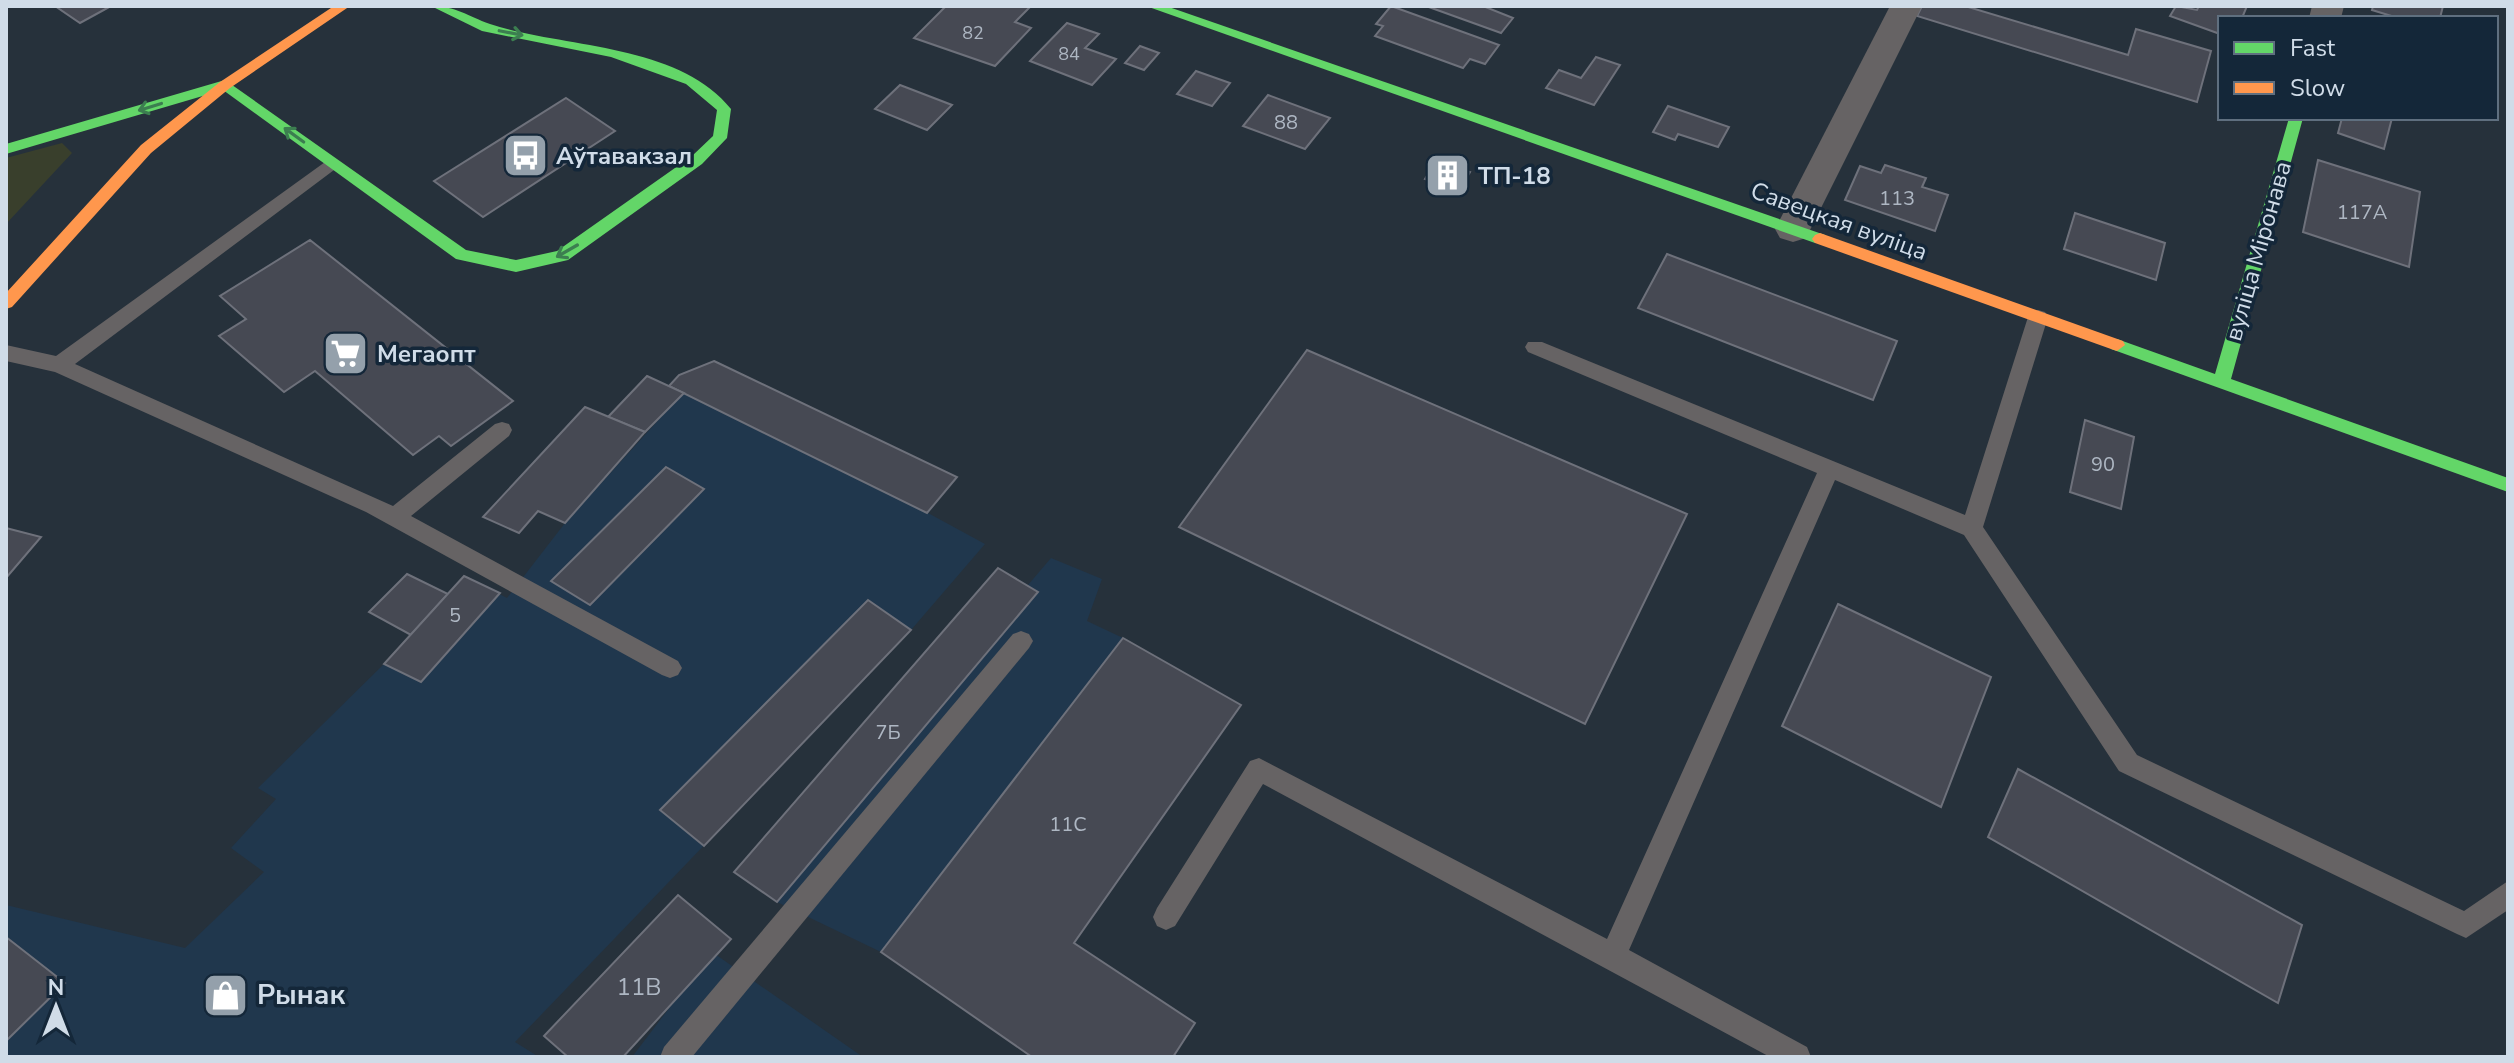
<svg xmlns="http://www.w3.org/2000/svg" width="2514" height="1063" viewBox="0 0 2514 1063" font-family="'Nunito Sans',sans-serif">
  <rect width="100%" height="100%" fill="#26313b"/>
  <!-- built -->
  <g fill="#20374d">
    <path d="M714,361L957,477L928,513L985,544L911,630L515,1042L539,1057H6V905L185,948L264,872L231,848L276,799L258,788L384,664L464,576L507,598L565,523L683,393L669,386L679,375Z"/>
    <path d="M1051,558L1102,579L1087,621L1123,638L881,952L777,902L734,872L998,568L1028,585Z"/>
    <path d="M712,952L863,1057H632Z"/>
  </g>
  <!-- green -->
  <path fill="#393f2c" d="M62,143L72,153L6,224V158Z"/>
  <!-- building -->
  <g fill="#464953" stroke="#6e717b" stroke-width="2">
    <path d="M55,6H111L80,23Z"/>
    <path d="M946,6H1031L1015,22L1031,28L995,66L914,38Z"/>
    <path d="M1391,6L1499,45L1485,64L1470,59L1463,68L1375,36L1383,26L1376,24Z"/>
    <path d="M1426,6H1483L1513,18L1501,33Z"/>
    <path d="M1922,6H1965L2128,55L2136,29L2211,51L2197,102L1917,16Z"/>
    <path d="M2176,6L2197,10L2199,6H2247L2242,18H2220V34L2170,16Z"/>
    <path d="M2373,6H2443L2440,18H2398L2372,10Z"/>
    <path d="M1067,23L1099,34L1085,48L1116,59L1092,85L1030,61Z"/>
    <path d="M1140,46L1159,53L1144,70L1125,63Z"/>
    <path d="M1596,57L1620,65L1594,105L1546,88L1559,70L1581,78Z"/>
    <path d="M1196,71L1230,83L1212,106L1177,94Z"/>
    <path d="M900,85L952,105L927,130L875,109Z"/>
    <path d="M1268,95L1330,118L1305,149L1243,126Z"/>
    <path d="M566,98L615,131L483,217L434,181Z"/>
    <path d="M1668,106L1729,127L1718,147L1678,134L1675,140L1653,132Z"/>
    <path d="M2342,118H2392L2384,149L2338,133Z"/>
    <path d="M2318,160L2420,192L2409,267L2303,232Z"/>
    <path d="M1436,161L1470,172L1459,191L1425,179Z"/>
    <path d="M1885,165L1926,178L1922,187L1948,195L1935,231L1845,200L1860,166L1881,173Z"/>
    <path d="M2075,213L2165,243L2156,280L2064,249Z"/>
    <path d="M310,240L513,401L451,446L439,436L413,455L315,371L284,392L219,336L246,319L220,296Z"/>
    <path d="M1667,254L1897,341L1873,400L1638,308Z"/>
    <path d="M1307,350L1687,514L1585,724L1179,527Z"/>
    <path d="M714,361L957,477L927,513L669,386L679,375Z"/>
    <path d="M647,376L684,393L645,432L608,417Z"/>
    <path d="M585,407L645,432L565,523L538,511L519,533L483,517Z"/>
    <path d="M2085,420L2134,437L2121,509L2070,492Z"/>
    <path d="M666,467L704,489L590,605L551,581Z"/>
    <path d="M6,528L41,537L6,578Z"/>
    <path d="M998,568L1038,592L777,902L734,872Z"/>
    <path d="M407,574L448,594L411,635L369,612Z"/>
    <path d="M464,576L500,593L421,682L384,664Z"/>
    <path d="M868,600L911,630L704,846L660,810Z"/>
    <path d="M1838,604L1991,677L1941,807L1782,726Z"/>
    <path d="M1123,638L1241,705L1074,943L1195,1023L1173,1057H1032L881,952Z"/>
    <path d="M2018,769L2302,925L2278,1003L1988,837Z"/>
    <path d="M678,895L731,939L623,1057H568L544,1036Z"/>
    <path d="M6,937L65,983L6,1041Z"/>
  </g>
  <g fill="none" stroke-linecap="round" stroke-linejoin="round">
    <!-- lane -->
    <g fill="#666364" fill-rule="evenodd">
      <path d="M332,157L341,163L338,167L75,364L393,506L495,424L502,422L509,424L512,430L509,436L411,516L678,661L682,668L678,675L670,678L662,675L366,512L55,372L6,361V345L56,356Z"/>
      <path d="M2038,310L2045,312L2048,317L1983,527L2137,755L2464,911L2508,881V910L2466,938L2457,934L2119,771L1964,535L1835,480L1629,950L1807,1047L1811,1057H1770L1263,784L1175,926L1166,930L1157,926L1153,917L1157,908L1250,761L1259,758L1607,939L1817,473L1528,352L1525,347L1528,342H1542L1965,515L2028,317L2031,312Z"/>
      <path d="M1021,631L1029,634L1033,641L1029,648L692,1057H660L664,1047L1013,634Z"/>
    </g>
    <!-- street -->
    <g fill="#666364" fill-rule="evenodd">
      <path d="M1890,6H1922L1806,238L1793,242L1780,238L1775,229Z"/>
      <path d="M2312,6H2344L2341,18H2309Z"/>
    </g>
    <!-- fast -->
    <g fill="#63d668" fill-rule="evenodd">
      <path d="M431,6C456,6 467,16 490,24C562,48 679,43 731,109L727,138L702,164L568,260L516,272L456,259L223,90L6,154V144L225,80L466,250L516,260L557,251L692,156L713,136L717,110L686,84L611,57L482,31Z"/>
      <path d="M1146,6H1166L1825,235L1828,239L1825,243H1815Z"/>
      <path d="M2289,118H2303L2231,379L2508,478V492L2111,349L2109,345L2117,339L2215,374Z"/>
    </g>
    <!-- slow -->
    <g fill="#ff974d" fill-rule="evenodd">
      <path d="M334,6H350L230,88L151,153L12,307L6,309V293L141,145L220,82Z"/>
      <path d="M1820,233L2123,341L2125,345L2117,351L2111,349L1815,243L1812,239L1815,235Z"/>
    </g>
  </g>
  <!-- one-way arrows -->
  <defs><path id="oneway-shaft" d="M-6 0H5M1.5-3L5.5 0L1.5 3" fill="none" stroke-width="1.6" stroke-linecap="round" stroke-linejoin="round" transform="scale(2)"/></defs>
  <g stroke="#3c7e50">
    <use href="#oneway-shaft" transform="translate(511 33) rotate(11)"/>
    <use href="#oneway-shaft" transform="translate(150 107) rotate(163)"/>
    <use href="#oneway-shaft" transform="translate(294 135) rotate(-144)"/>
    <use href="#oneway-shaft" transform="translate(567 251) rotate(150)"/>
  </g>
  <!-- icons -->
  <defs>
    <symbol id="bus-square" viewBox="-11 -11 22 22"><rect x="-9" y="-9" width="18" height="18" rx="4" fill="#94a0ab" stroke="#142739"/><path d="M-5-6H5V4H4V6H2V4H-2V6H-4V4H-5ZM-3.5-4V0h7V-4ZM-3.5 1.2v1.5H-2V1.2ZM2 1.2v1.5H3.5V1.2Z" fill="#fff"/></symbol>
    <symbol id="building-square" viewBox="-11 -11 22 22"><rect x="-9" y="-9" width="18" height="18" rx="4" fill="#94a0ab" stroke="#142739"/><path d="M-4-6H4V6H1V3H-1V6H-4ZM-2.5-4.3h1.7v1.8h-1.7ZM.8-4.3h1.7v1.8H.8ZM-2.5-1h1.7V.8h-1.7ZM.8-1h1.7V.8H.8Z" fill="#fff"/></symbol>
    <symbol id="supermarket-square" viewBox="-11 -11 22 22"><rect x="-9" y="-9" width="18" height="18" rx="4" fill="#94a0ab" stroke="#142739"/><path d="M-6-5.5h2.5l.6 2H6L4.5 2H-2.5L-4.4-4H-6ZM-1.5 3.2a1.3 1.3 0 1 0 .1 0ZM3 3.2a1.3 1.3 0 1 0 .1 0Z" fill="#fff"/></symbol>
    <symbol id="shop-square" viewBox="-11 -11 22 22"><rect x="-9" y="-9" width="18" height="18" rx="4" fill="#94a0ab" stroke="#142739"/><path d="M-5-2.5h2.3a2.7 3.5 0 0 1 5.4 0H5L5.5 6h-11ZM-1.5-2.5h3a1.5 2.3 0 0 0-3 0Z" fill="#fff"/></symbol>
  </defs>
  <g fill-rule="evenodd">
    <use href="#bus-square" x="500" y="130" width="51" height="51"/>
    <use href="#building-square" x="1422" y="150" width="51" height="51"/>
    <use href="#supermarket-square" x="320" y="328" width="51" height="51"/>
    <use href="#shop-square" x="200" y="970" width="51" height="51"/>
  </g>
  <g text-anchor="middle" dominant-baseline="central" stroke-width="7" stroke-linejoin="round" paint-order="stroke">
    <!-- far-number labels -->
    <g font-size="18" fill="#aeb7c3">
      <text x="973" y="33">82</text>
      <text x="1069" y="54">84</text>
    </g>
    <!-- number labels -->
    <g font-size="20" fill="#aeb7c3">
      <text x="1286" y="122">88</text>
      <text x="1897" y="198">113</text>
      <text x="2362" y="212">117А</text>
      <text x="2103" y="464">90</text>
      <text x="455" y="615">5</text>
      <text x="888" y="732">7Б</text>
      <text x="1068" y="824">11С</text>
    </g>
    <!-- poi labels -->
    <g font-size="24" font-weight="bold" fill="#d0dce8" stroke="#142739" text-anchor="start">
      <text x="556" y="156">Аўтавакзал</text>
      <text x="1478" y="176">ТП-18</text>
      <text x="377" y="354">Мегаопт</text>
    </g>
    <!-- street labels -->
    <g font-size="24" fill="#d0dce8" stroke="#142739">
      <text transform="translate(1839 221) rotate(20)">Савецкая вуліца</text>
      <text transform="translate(2258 251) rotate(-74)">вуліца Міронава</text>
    </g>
    <!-- near-number labels -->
    <g font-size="24" fill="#aeb7c3">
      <text x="639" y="987">11В</text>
    </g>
    <!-- near-poi labels -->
    <g font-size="28" font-weight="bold" fill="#d0dce8" stroke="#142739" text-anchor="start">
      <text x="257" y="995">Рынак</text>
    </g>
  </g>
  <!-- border -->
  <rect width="2514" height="1063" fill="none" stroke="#d0dce8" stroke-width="16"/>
  <!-- legend -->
  <rect x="2218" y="16" width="280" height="104" fill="#142739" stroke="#5f6f7f" stroke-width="2"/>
  <rect x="2234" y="42" width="40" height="12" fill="#63d668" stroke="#5f6f7f" stroke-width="2"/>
  <text x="2290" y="56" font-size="24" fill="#d0dce8">Fast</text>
  <rect x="2234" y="82" width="40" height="12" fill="#ff974d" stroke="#5f6f7f" stroke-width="2"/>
  <text x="2290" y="96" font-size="24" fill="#d0dce8">Slow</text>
  <!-- north arrow -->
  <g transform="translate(56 1007)" stroke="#142739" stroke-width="6" paint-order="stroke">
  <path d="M0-6L14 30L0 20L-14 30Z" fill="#d0dce8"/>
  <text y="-12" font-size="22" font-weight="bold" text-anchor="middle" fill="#d0dce8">N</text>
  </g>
</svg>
